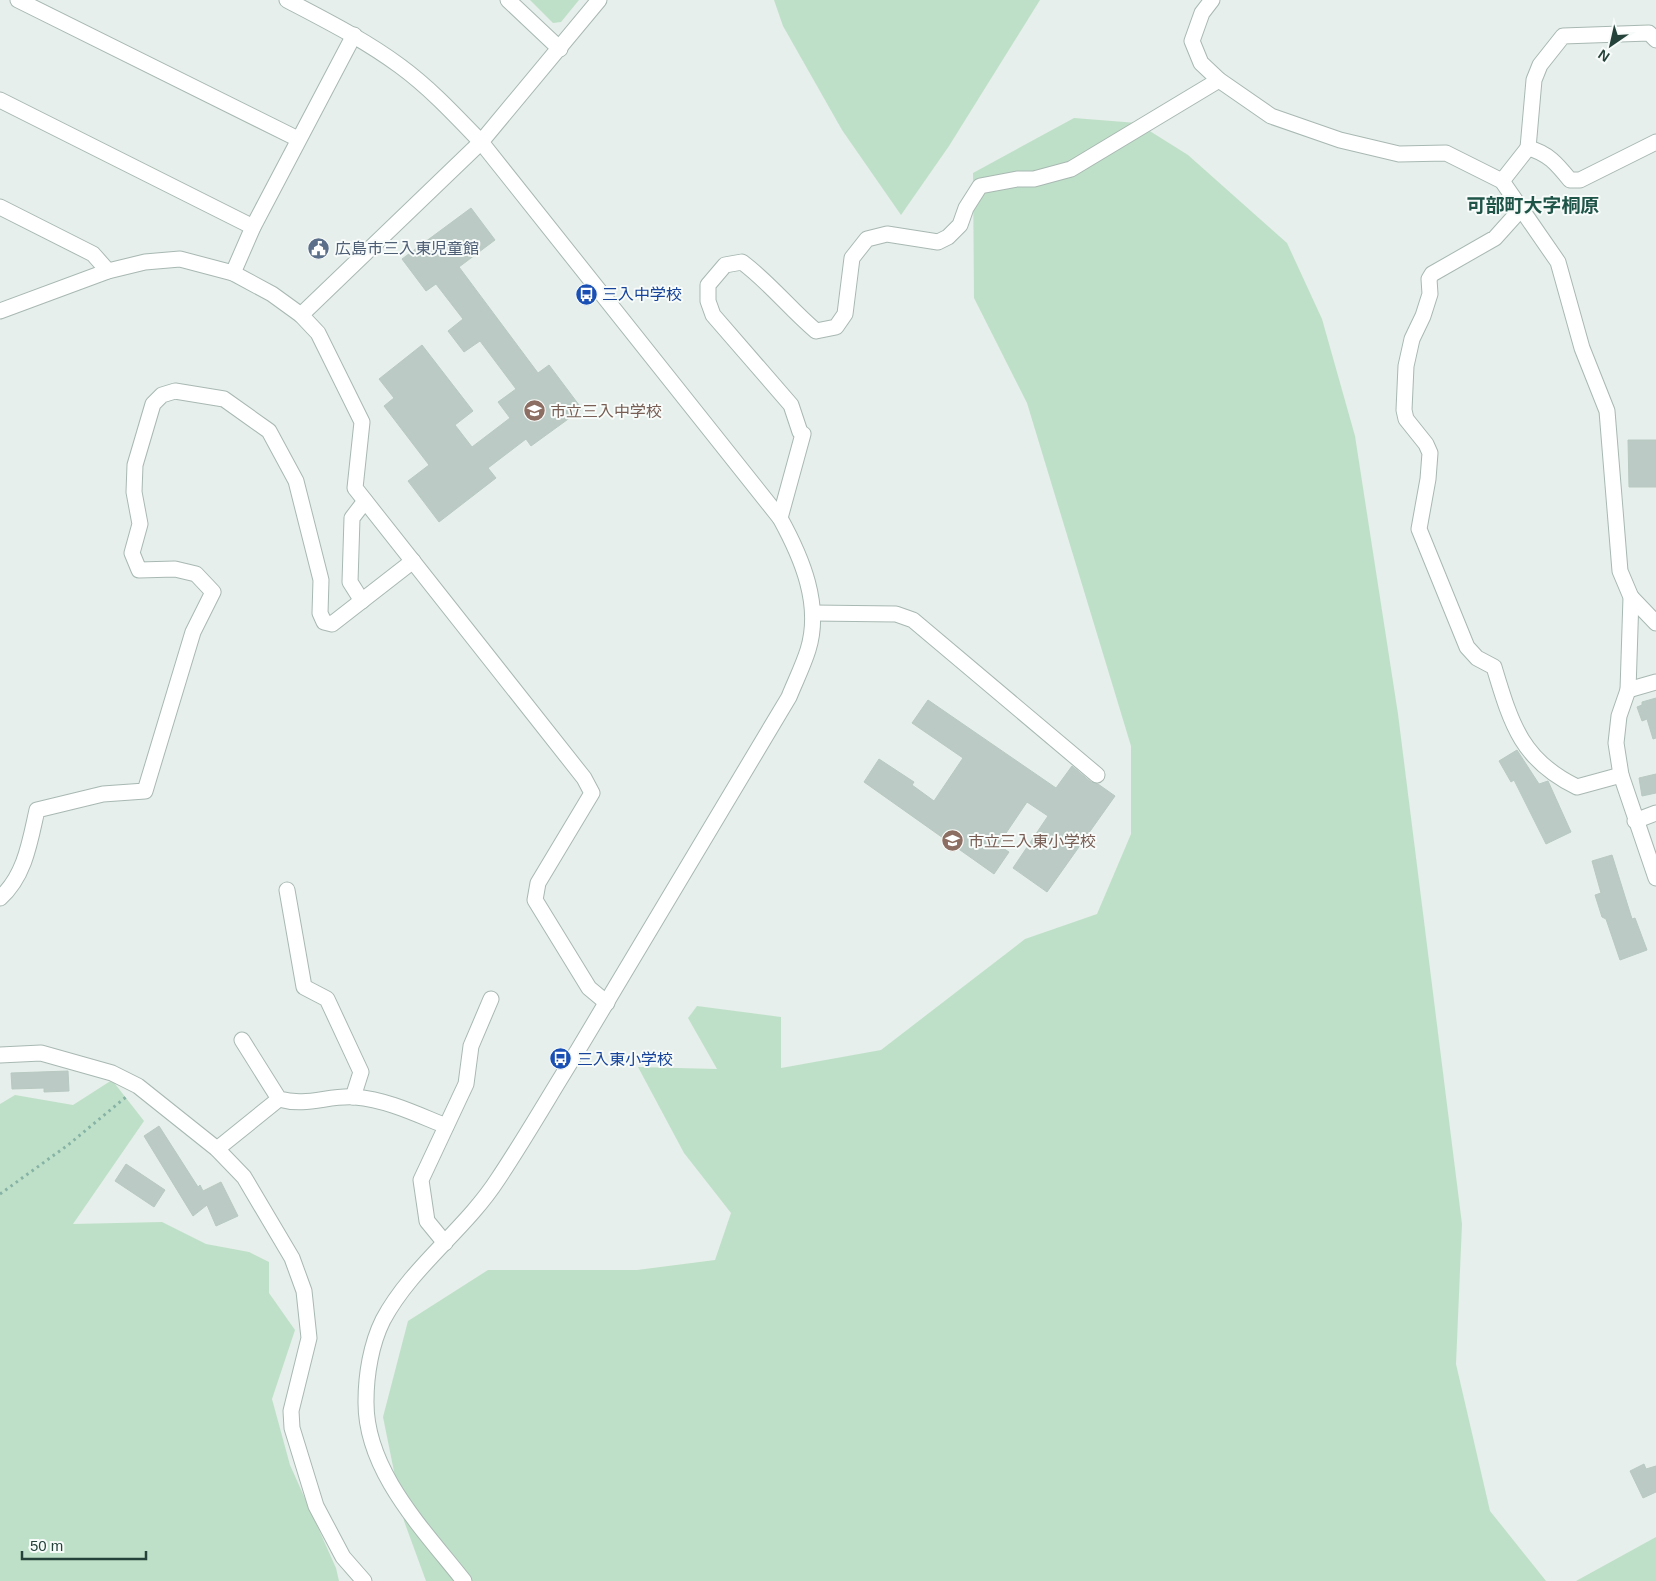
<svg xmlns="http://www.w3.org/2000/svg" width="1656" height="1581" viewBox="0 0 1656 1581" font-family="Arial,'Noto Sans JP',sans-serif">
  <rect width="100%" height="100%" fill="#e6efeb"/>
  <!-- green -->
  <g fill="#bfe0c8">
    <path d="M530,0H579L561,22L553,23Z"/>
    <path d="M774,0H1040L949,146L901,215L842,130L783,26Z"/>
    <path d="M1074,118L1137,123L1188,155L1287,243L1322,319L1355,436L1398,714L1462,1224L1456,1364L1490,1511L1546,1581H426L404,1521L383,1417L408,1321L488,1270H637L715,1260L731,1213L684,1153L638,1067L717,1069L688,1018L697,1006L781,1017V1068L881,1050L1025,939L1097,914L1131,834V746L1027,403L974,298L973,173Z"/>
    <path d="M112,1080L144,1121L73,1224L162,1222L206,1244L249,1252L269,1262V1293L295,1330L272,1399L290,1465L336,1568L339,1581H0V1104L15,1095L73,1105Z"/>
    <path d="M1656,1537V1581H1576Z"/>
  </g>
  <!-- building -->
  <g fill="#bbcac4" stroke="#b8c9c2">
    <path d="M471,208L495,240L459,267L538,373L549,365L582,409L531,446L526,439L488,468L496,478L439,522L408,481L429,465L384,406L394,398L379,379L422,345L473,411L455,425L472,447L510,418L498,402L516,389L480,341L464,352L448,331L463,319L436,284L426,291L402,259Z"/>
    <path d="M1628,440H1656V487H1629Z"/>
    <path d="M1656,698V738L1653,739L1647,719L1642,721L1637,707L1642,705V702Z"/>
    <path d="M928,700L1056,788L1072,766L1091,782L1098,784L1115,796L1047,892L1013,868L1048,816L1027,802L998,845L1009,852L994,874L864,782L879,759L914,782L912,785L934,801L963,758L912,723Z"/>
    <path d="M1517,750L1539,784L1548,781L1571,832L1546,844L1514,780L1511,782L1499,761Z"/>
    <path d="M1656,774V793L1642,796L1639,778Z"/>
    <path d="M1612,855L1632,919L1635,918L1647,950L1620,960L1606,919L1602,917L1595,895L1601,893L1592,861Z"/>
    <path d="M68,1071L69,1091L44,1092V1088L12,1089L11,1073Z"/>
    <path d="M159,1126L198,1187L200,1185L203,1191L221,1182L238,1216L216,1226L207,1205L193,1216L144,1136Z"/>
    <path d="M126,1164L165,1190L154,1207L115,1181Z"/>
    <path d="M1644,1464L1646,1469L1656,1466V1492L1643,1498L1630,1471Z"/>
  </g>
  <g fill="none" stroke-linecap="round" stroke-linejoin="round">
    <defs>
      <g id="minor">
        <path d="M18,0L298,139"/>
        <path d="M287,0C325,20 365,40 400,66C430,88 455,115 481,142L780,518C802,558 822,605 808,650C803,666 795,682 789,697C719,815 649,933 578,1050C551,1093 526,1137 498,1179C465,1230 412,1266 383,1320C371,1344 366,1375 366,1401C365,1471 424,1530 464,1581"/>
        <path d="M508,0L560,49"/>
        <path d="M1212,0L1202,13L1192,41L1201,63L1219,80L1271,116L1340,140L1399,154L1446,153L1502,181L1558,262L1582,348L1607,411L1620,571L1631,597L1628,690L1619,716L1616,743L1621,775L1656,878"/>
        <path d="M0,100L253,227"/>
        <path d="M1528,148L1534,80L1540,65L1563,36L1649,33L1656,40"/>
        <path d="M1502,181L1528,148C1548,153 1557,164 1570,180H1580L1656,142"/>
        <path d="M0,207L93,254L108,271"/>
        <path d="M1521,209L1495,238L1432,274L1429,279L1430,294L1423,316L1412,339L1406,366L1404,410L1406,419L1426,444L1430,453L1428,479L1419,529L1467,647L1477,658L1494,667C1511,723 1521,760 1577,787L1621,775"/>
        <path d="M233,273L253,227L354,35"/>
        <path d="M0,311L108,271L145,262L180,259L233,273L272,294L301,315L318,333L362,422L355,488L584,778L592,793L538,883L535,900L589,988L607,1003"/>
        <path d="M301,315L481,142L599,0"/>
        <path d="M780,518L803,434L800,432L791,405L713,315L708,301V285L725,265L742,262C770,283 790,309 816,331L836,327L845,314L852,258L867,239L887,234L938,242L948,237L960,225L966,208L980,186L1017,179H1034L1071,169L1219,80"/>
        <path d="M1631,597L1656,623"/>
        <path d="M362,601L350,582L352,518L365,501"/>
        <path d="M813,613L896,614L913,620L1097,775"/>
        <path d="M1628,690L1656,682"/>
        <path d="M1635,821L1656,813"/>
        <path d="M287,890L304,987L327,999L361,1072L353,1097"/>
        <path d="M0,898C25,876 30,841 37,810L103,794L145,791L193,632L213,592L196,574L175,569L139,570L132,553L140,524L134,492L135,465L153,404L162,395L175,391L224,399L269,431L296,481L321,580L320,613L324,622L332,624L413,561"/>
        <path d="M242,1040L279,1099C307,1107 328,1095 355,1097C388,1100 416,1114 446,1126"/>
        <path d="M0,1055L41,1053L112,1073L138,1086L217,1149L244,1177L292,1258L304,1291L309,1338L291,1411L292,1428L316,1506L343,1557L364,1581"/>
        <path d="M217,1149L279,1099"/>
        <path d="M445,1243L427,1221L421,1180L466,1084L471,1046L491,999"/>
      </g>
    </defs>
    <!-- minor casing -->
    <use href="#minor" stroke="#a8b8b2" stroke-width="17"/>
    <!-- path -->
    <path stroke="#86b3a5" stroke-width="3" stroke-dasharray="2.5 4" stroke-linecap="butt" d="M0,1194L68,1145L126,1097"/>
    <!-- minor -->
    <use href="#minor" stroke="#fff" stroke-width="15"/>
  </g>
  <!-- icons -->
  <defs>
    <symbol id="civic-disc" viewBox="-11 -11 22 22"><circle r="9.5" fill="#5c6f8a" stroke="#f7fbf9"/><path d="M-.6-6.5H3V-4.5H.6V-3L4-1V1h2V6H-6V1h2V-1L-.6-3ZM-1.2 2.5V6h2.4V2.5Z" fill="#fff"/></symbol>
    <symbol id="bus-disc" viewBox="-11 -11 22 22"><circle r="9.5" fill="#1a4fb4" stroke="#f7fbf9"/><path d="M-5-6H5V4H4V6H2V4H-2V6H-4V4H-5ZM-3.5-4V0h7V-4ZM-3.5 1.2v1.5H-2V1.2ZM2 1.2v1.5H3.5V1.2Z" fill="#fff"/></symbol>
    <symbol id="school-disc" viewBox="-11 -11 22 22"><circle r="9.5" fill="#8d6e63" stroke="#f7fbf9"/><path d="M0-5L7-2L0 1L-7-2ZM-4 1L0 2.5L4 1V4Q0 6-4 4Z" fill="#fff"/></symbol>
  </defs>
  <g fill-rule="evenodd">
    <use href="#civic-disc" x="306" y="236" width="25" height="25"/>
    <use href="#bus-disc" x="574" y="282" width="25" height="25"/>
    <use href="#school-disc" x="522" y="398" width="25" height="25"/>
    <use href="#school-disc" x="940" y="828" width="25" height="25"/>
    <use href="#bus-disc" x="548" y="1046" width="25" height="25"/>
  </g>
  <g text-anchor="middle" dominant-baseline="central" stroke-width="4" stroke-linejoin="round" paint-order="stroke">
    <!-- service labels -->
    <g font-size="16" fill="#4e5e75" stroke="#f7fbf9" text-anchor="start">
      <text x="335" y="248">広島市三入東児童館</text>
    </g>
    <!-- transit labels -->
    <g font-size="16" fill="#164399" stroke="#f7fbf9" text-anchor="start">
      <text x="602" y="294">三入中学校</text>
      <text x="577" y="1059">三入東小学校</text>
    </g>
    <!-- education labels -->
    <g font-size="16" fill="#785e54" stroke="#f7fbf9" text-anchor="start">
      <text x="550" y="411">市立三入中学校</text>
      <text x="968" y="841">市立三入東小学校</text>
    </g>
    <!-- quarter labels -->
    <g font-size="19" font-weight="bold" fill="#1f5548" stroke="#f7fbf9">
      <text x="1533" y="205">可部町大字桐原</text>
    </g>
  </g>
  <!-- north arrow -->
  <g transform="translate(1611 45) rotate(214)" stroke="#f7fbf9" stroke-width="4" paint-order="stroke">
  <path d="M0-4L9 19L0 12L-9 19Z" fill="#24423a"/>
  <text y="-8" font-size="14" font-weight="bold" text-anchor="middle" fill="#24423a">N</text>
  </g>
  <!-- scale -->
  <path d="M22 1551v8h124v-8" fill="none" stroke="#24423a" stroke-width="2.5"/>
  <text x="30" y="1551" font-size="15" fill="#24423a" stroke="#f7fbf9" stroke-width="4" paint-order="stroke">50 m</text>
</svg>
